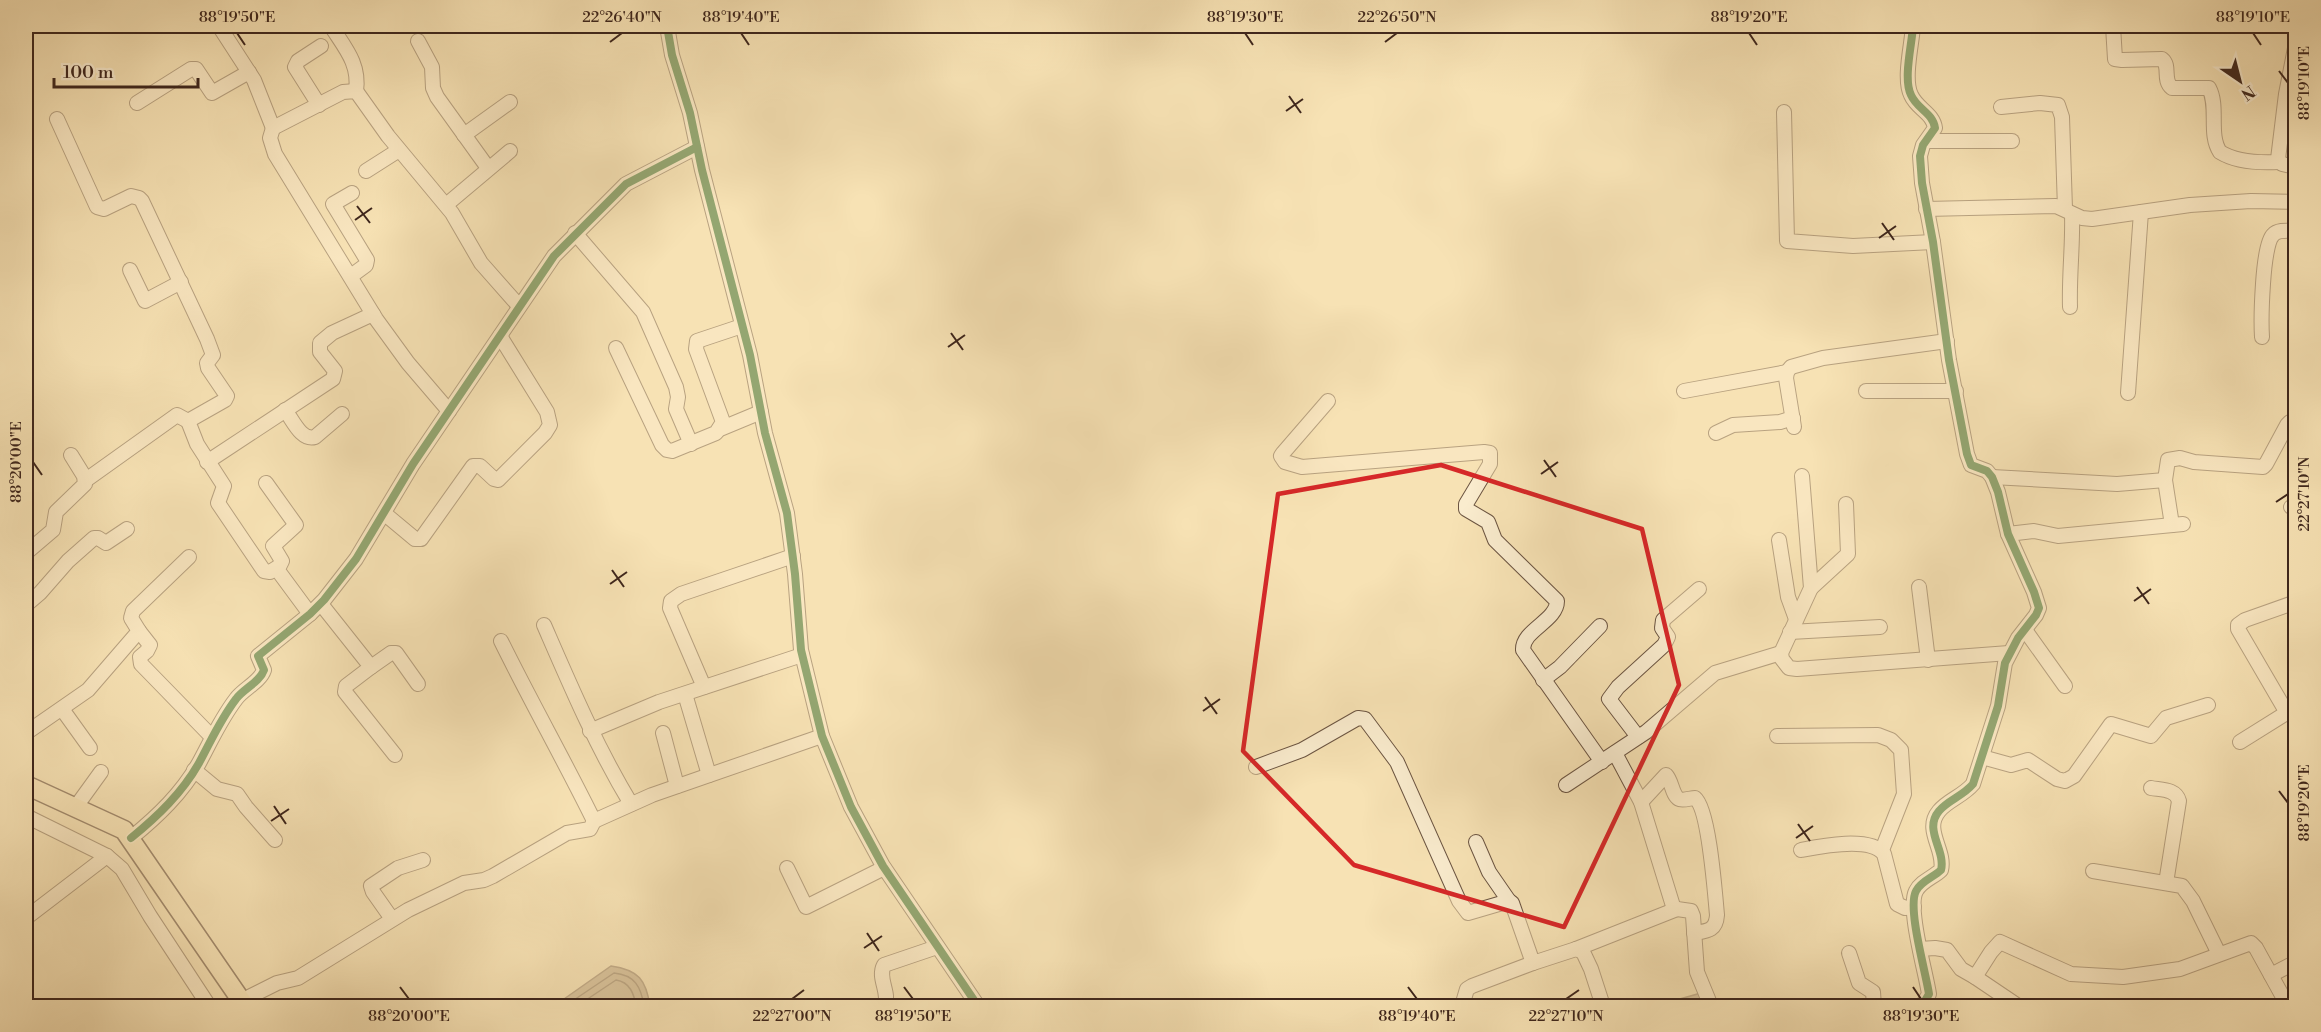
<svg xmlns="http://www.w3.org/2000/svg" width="2321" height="1032" viewBox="0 0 2321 1032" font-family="'Libre Bodoni',serif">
  <rect width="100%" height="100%" fill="#f7e2b4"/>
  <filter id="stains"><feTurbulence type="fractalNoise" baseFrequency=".00333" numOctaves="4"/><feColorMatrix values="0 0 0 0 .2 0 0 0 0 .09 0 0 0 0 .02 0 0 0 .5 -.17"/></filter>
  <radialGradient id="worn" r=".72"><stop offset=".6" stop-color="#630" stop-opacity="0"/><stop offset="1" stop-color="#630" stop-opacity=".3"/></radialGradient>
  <!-- water -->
  <g fill="#b8a280" stroke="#877058" stroke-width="1.5">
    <path d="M611,966C639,970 646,980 650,1006H556L564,999Z"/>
    <path d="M1701,993L1704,1006H1655Z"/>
  </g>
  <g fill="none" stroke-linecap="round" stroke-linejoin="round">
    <!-- shore -->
    <g stroke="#7b644e" stroke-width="1.5">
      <path d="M565,1006L614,973C635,975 641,987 644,1006"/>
      <path d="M577,1006L616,980C630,982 634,994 636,1006"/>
    </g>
    <defs>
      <g id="minor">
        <path d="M219,26L254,80L273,128L343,92L356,91L388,136L452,213L481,263L519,306"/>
        <path d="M331,26C345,48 360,64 356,91"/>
        <path d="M667,26L672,55L690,113L702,170L750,355L765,433L787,513L795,574L801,650L822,736L851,807L883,866L978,1006"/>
        <path d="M1913,26C1912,44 1903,79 1911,95C1917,109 1933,113 1935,128L1923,145L1920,156L1922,183L1933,242L1949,360L1967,454L1971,465L1987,471L1992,477L1998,492L2008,534L2034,592L2039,608L2036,615L2018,638L2005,663L1998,706L1973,784C1963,796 1948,800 1939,811C1923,830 1946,850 1941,870C1934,877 1921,881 1916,891C1907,908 1926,973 1929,994L1922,1006"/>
        <path d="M2113,26L2115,59L2122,60L2162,59C2171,66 2162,80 2172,88H2209C2219,107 2208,134 2220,152C2236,162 2260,163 2279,162"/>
        <path d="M418,41L432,67L433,88L437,97L488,168"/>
        <path d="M2296,43L2286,94L2278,159L2282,164L2296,167"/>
        <path d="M137,103L191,69H196L212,93L249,72"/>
        <path d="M319,105L295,67L298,61L321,46"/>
        <path d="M2001,107L2040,103L2058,105L2062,117L2065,209"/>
        <path d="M1784,112L1787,241L1853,246L1933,242"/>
        <path d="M57,119L97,207L104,209L131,196L139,198L142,201L207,339L213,355L207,363L208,368L227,396L225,400L188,421L197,444L224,486L218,503L264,571L270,572L278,567"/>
        <path d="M273,128L270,138L275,154L376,319L408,363L449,411"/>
        <path d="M464,135L510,102"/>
        <path d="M1927,141H2012"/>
        <path d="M366,171L399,150"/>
        <path d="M446,205L510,151"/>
        <path d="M1926,209L2056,206L2082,218L2092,219L2190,205L2251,201L2296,202"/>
        <path d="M575,233L643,312L676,387L678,397L676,409L691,444"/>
        <path d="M130,270L145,301L181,282"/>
        <path d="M351,276L366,265L367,260L333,204L352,193"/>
        <path d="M2070,307C2069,275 2073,245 2072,214"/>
        <path d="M2262,337C2261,321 2262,245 2273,235C2278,229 2289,231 2296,231"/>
        <path d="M616,348L662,445L667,450L672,451L716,433L723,422L696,349L697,341L742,326"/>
        <path d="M1684,391L1787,372"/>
        <path d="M1866,391H1956"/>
        <path d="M2128,393L2141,212"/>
        <path d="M1328,401L1283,453L1281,456L1285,462L1302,467L1484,452L1490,453V464L1466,504V509L1488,522L1495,540L1557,601C1557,621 1522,630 1523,650L1602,762"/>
        <path d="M285,410C293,420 301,441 315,437L342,414"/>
        <path d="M1794,427L1786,378L1787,372L1791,367L1823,358L1947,341"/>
        <path d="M720,429L761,412"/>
        <path d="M1716,433L1733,425L1780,422L1793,418"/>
        <path d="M207,462L333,379L335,371L320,352V343L332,333L373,314"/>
        <path d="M1802,476L1811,588L1781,653L1782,659L1789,668L1797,669L2009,653"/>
        <path d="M1992,477L2117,484L2165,480"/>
        <path d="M86,480L177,415L188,421"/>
        <path d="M266,483L296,525L273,546L282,561L278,569L279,572L310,614"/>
        <path d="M2291,507L2296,504"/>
        <path d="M385,514L415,539H421L473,466H480L494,479L498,480L545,433L550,425L547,412L500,336"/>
        <path d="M2172,525L2165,480L2168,460L2180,458L2194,462L2263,467L2266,464L2287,425L2290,422H2296"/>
        <path d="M2008,534L2034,531L2058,536L2183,524"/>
        <path d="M1779,540L1788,597L1796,619"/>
        <path d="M26,553L53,530L56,512L85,484L84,476L71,455"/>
        <path d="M1919,587L1928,660"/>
        <path d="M1811,588L1848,554L1846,504"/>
        <path d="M321,604L371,667L346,686L345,692L395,755"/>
        <path d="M26,605L40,593L68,561L94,538H98L106,543L127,529"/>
        <path d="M544,625C571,687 596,746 631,804"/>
        <path d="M2025,630L2065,686"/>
        <path d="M139,631L150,645L147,651L140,657L141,664L212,737"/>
        <path d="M1790,632L1880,627"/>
        <path d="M501,641C531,702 564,760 594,821L652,795L822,736"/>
        <path d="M371,667L391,653H396L418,684"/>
        <path d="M1543,680L1560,667L1600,626"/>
        <path d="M704,687L670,608L671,601L681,594L793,556"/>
        <path d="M685,694L709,775"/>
        <path d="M62,709L90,748"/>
        <path d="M2287,713L2238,629V625L2245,620L2296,602"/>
        <path d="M590,731L659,702L802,655"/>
        <path d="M26,733L88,690L139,631L131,618L133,611L189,557"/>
        <path d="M663,733L677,786"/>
        <path d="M1777,736L1878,735L1891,740L1901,750L1904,794L1882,850"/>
        <path d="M1638,737L1609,699L1618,687L1664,645L1668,637L1662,628L1663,620L1699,589"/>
        <path d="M2240,742L2296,707"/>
        <path d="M1615,753L1641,802L1673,906L1677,909L1691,911L1693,916L1697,972L1711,1006"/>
        <path d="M1982,757L2011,765L2028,760L2057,779L2065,781L2074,776L2111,724L2151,736L2166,718L2208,705"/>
        <path d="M1256,767L1302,750L1358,718L1365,719L1397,762L1459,901L1468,913L1509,901L1512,903L1533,963L1576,949L1583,952L1591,969L1603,1006"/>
        <path d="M194,770L217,789L237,794L246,807L275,840"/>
        <path d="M1566,785L1646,732L1715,673L1781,653"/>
        <path d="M2151,788C2162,790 2176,789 2179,801L2166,883"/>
        <path d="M1641,802L1666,775C1672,781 1672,795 1679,799C1682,801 1691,798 1695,798C1709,809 1715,894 1717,915C1716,931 1707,931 1694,933"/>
        <path d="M75,808L101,772"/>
        <path d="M26,816L107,856L122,869L150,916L209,1006"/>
        <path d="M131,838C158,816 182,793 199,763C211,741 220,720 236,699C243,689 260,682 264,670L258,656L310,614L324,600L356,559L413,464L554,256L626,184L697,147"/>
        <path d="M1476,842L1489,872L1509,901"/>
        <path d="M1801,850C1821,846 1870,836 1884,854L1897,904L1905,908L1914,907"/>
        <path d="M787,868L806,907L884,868"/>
        <path d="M2093,871L2182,886L2193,901L2219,954"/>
        <path d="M26,918L107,856"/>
        <path d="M392,919L373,892L371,886L398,868L423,860"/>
        <path d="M1576,949L1677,909"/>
        <path d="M1920,949L1935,948L1947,950L1961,969L1975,977L2018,1006"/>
        <path d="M1849,953L1859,983L1873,992L1874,1006"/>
        <path d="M2271,975L2296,962"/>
        <path d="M1975,977L1991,952L2000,942L2071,974L2123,977L2180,969L2251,943L2256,948L2288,1006"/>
        <path d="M241,1001L277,983L298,978L408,910L464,883L484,880L493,876L567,833L590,829L594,821"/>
        <path d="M26,1004L27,1006"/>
        <path d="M885,1006C890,992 877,978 884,965L937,947"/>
        <path d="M1462,1006L1467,989L1472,986L1533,963"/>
      </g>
      <path id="major" d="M26,785L124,830L245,1006"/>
    </defs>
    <!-- minor casing -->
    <use href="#minor" stroke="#6c5542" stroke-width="16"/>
    <!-- major casing -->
    <use href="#major" stroke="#3e261c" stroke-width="21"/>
    <!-- minor -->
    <use href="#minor" stroke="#faecce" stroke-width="14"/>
    <!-- major -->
    <use href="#major" stroke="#f7e2b4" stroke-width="18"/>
    <defs>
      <g id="cycleway">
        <path d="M667,26L672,55L690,113L702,170L750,355L765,433L787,513L795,574L801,650L822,736L851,807L883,866L978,1006"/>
        <path d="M1913,26C1912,44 1903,79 1911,95C1917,109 1933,113 1935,128L1923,145L1920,156L1922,183L1933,242L1949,360L1967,454L1971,465L1987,471L1992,477L1998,492L2008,534L2034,592L2039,608L2036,615L2018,638L2005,663L1998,706L1973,784C1963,796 1948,800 1939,811C1923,830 1946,850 1941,870C1934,877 1921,881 1916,891C1907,908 1926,973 1929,994L1922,1006"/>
        <path d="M131,838C158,816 182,793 199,763C211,741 220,720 236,699C243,689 260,682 264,670L258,656L310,614L324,600L356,559L413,464L554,256L626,184L697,147"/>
      </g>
    </defs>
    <!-- cycleway casing -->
    <use href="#cycleway" stroke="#faecce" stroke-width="11"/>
    <!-- cycleway -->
    <use href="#cycleway" stroke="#1b5e20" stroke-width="8"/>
  </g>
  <!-- marked area -->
  <path d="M0 0H2321V1032H0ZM1441,465L1642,529L1679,685L1564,927L1354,865L1243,751L1278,494Z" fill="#f7e2b4" fill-opacity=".55" fill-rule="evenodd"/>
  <path fill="none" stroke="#d62828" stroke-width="4.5" stroke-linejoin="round" d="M1441,465L1642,529L1679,685L1564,927L1354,865L1243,751L1278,494Z"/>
  <!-- ticks -->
  <path fill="none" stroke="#3e261c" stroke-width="2" d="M237,33L245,45M741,33L749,45M1245,33L1253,45M1749,33L1757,45M2253,33L2261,45M610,42L622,33M1385,42L1397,33M2279,71L2288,83M1289,96L1301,113M1286,111L1303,99M357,206L370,223M355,220L372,208M1882,223L1894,240M1879,238L1896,226M951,333L963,350M948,347L965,335M1544,460L1556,477M33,462L42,475M1541,474L1558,462M2276,502L2288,494M612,570L624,587M610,584L627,572M2137,587L2149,604M2134,601L2151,589M1205,697L1217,714M1203,711L1220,699M2279,791L2288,803M274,806L286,824M271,821L289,809M1798,824L1810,841M1796,838L1813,826M867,933L879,951M864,948L882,936M400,987L409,999M904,987L913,999M1408,987L1417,999M1913,987L1921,999M792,999L804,990M1566,999L1579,990"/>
  <!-- margin -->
  <rect width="2321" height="1032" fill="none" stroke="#f7e2b4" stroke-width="66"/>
  <!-- north arrow -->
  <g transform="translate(2240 81) rotate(145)" stroke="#faecce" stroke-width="4.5" paint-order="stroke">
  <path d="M0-4.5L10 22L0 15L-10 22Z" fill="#3e261c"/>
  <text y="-9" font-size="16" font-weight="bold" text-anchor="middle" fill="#3e261c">N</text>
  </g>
  <!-- scale -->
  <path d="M54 78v9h144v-9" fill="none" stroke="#3e261c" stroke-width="3"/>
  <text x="63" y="78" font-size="18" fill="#3e261c" stroke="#faecce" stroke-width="4.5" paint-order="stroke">100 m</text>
  <rect x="33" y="33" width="2255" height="966" fill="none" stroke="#3e261c" stroke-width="2"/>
  <g font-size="15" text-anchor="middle" fill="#3e261c">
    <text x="237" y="22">88°19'50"E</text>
    <text x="622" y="22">22°26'40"N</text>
    <text x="741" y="22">88°19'40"E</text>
    <text x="1245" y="22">88°19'30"E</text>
    <text x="1397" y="22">22°26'50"N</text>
    <text x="1749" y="22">88°19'20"E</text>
    <text x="2253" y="22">88°19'10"E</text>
    <text transform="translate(2304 83) rotate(-90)" y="5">88°19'10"E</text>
    <text transform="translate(16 462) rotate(-90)" y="5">88°20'00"E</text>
    <text transform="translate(2304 494) rotate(-90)" y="5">22°27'10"N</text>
    <text transform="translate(2304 803) rotate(-90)" y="5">88°19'20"E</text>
    <text x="409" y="1021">88°20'00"E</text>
    <text x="792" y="1021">22°27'00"N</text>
    <text x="913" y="1021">88°19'50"E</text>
    <text x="1417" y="1021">88°19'40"E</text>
    <text x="1566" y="1021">22°27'10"N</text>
    <text x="1921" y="1021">88°19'30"E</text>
  </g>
  <rect width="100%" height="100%" filter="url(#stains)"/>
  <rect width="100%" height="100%" fill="url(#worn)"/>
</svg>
